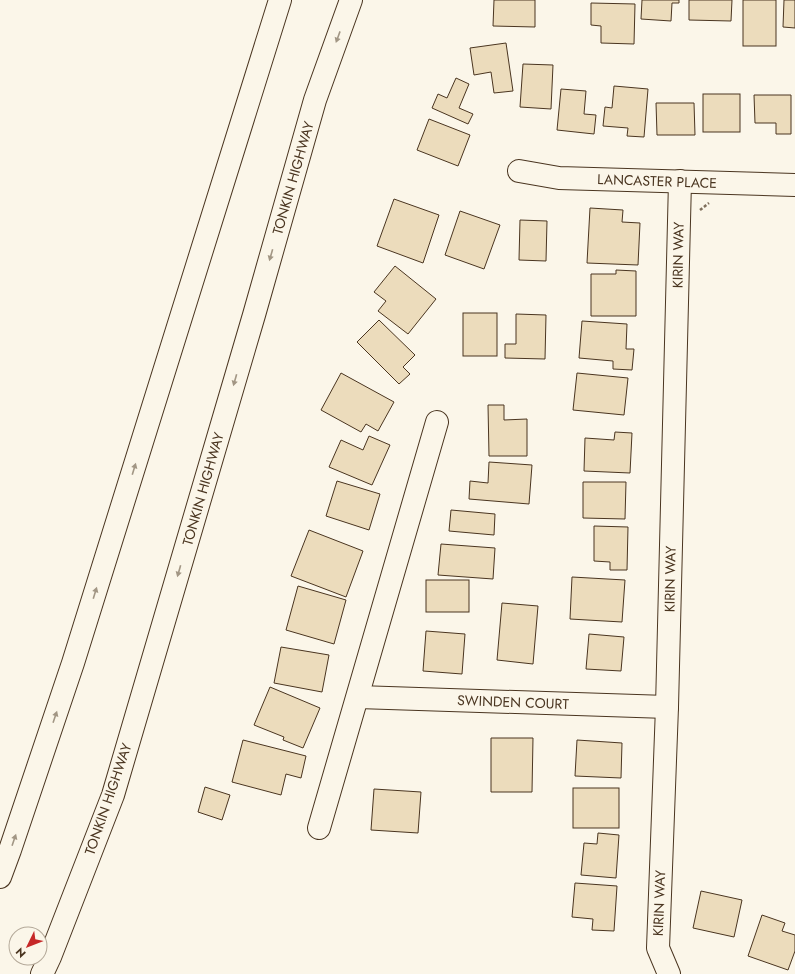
<svg xmlns="http://www.w3.org/2000/svg" width="795" height="974" viewBox="0 0 795 974" font-family="Jost,sans-serif">
  <rect width="100%" height="100%" fill="#fbf6e9"/>
  <!-- building -->
  <g fill="#ecdcbc" stroke="#4a3520">
    <path d="M494,0H535V27L493,26Z"/>
    <path d="M642,0H679V3H672L671,21L641,19Z"/>
    <path d="M689,0H732L731,21L689,20Z"/>
    <rect x="743" y="0" width="33" height="46"/>
    <path d="M784,0H795V28L783,27Z"/>
    <path d="M591,3L635,4L634,44L601,43V26L591,25Z"/>
    <path d="M506,43L513,91L494,93L491,72L474,75L470,48Z"/>
    <path d="M523,64L553,65L551,109L520,107Z"/>
    <path d="M456,78L469,84L459,108L473,114L468,124L432,108L438,94L447,98Z"/>
    <path d="M614,86L648,89L644,137L627,136L628,128L603,126L605,107L612,108Z"/>
    <path d="M561,89L586,91L584,114L596,115L594,134L557,130Z"/>
    <rect x="703" y="94" width="37" height="38"/>
    <path d="M754,95H791V134H776V123H755Z"/>
    <path d="M656,103H694L695,135H657Z"/>
    <path d="M429,119L470,135L458,166L417,150Z"/>
    <path d="M394,199L439,215L423,263L377,246Z"/>
    <path d="M590,208L623,210L622,222L640,223L638,265L587,263Z"/>
    <path d="M460,211L500,225L484,269L445,255Z"/>
    <path d="M520,220L547,221L546,261L519,260Z"/>
    <path d="M395,266L436,299L408,334L378,311L386,301L374,292Z"/>
    <path d="M616,270L636,271V316H591V274H616Z"/>
    <rect x="463" y="313" width="34" height="43"/>
    <path d="M516,314L546,315L545,359L505,358V344H516Z"/>
    <path d="M379,320L415,355L403,367L410,374L399,384L357,342Z"/>
    <path d="M582,321L627,324L626,349H634L632,370L613,369V361L579,358Z"/>
    <path d="M341,373L394,402L378,431L366,424L361,432L321,410Z"/>
    <path d="M577,373L628,378L624,415L573,410Z"/>
    <path d="M488,405H504V420L527,419V456H489Z"/>
    <path d="M615,432L632,433L630,473L584,471L585,438L614,440Z"/>
    <path d="M369,436L390,445L372,485L329,467L341,440L363,450Z"/>
    <path d="M489,462L532,465L529,504L469,499L470,481L488,483Z"/>
    <path d="M337,481L380,494L369,530L326,516Z"/>
    <path d="M583,482H626L625,519L583,518Z"/>
    <path d="M451,510L495,514L494,535L449,531Z"/>
    <path d="M594,526L628,527L627,570H610V562L594,561Z"/>
    <path d="M309,530L363,551L346,597L291,576Z"/>
    <path d="M441,544L495,548L493,579L438,575Z"/>
    <path d="M572,577L625,580L622,622L570,619Z"/>
    <rect x="426" y="580" width="43" height="32"/>
    <path d="M298,586L346,600L334,644L286,630Z"/>
    <path d="M502,603L538,606L533,664L497,660Z"/>
    <path d="M426,631L465,634L462,674L423,671Z"/>
    <path d="M589,634L624,637L621,671L586,669Z"/>
    <path d="M281,647L329,655L322,692L274,683Z"/>
    <path d="M270,687L320,708L303,748L283,740L284,737L254,725Z"/>
    <path d="M491,738H533L532,792H491Z"/>
    <path d="M243,740L306,756L301,778L286,774L281,795L232,782Z"/>
    <path d="M577,740L622,743L621,778L575,776Z"/>
    <path d="M205,787L230,795L222,820L198,812Z"/>
    <rect x="573" y="788" width="46" height="40"/>
    <path d="M374,789L421,792L418,833L371,830Z"/>
    <path d="M598,833L619,835L616,878L581,875L584,843L597,844Z"/>
    <path d="M575,883L617,886L614,931L592,930L593,919L572,917Z"/>
    <path d="M701,891L742,900L734,937L693,928Z"/>
    <path d="M762,915L785,923L782,931L795,935V951L788,970L748,956Z"/>
  </g>
  <g fill="none" stroke-linecap="round" stroke-linejoin="round">
    <defs>
      <g id="minor">
        <path d="M519,171L559,178L795,185"/>
        <path d="M358,697L667,707"/>
        <path d="M319,828L437,422"/>
        <path d="M669,974L658,948L667,707L680,181"/>
      </g>
      <g id="highway">
        <path d="M0,877L10,850L73,663L280,0"/>
        <path d="M42,974L50,957L113,795L254,315L315,100L351,0"/>
      </g>
    </defs>
    <!-- minor casing -->
    <use href="#minor" stroke="#4a3520" stroke-width="24"/>
    <!-- highway casing -->
    <use href="#highway" stroke="#4a3520" stroke-width="24"/>
    <!-- path -->
    <path stroke="#7f6f5c" stroke-width="2.5" stroke-dasharray="3 2" stroke-linecap="butt" d="M700,210L709,203"/>
    <!-- minor -->
    <use href="#minor" stroke="#fbf6e9" stroke-width="22"/>
    <!-- highway -->
    <use href="#highway" stroke="#fbf6e9" stroke-width="22"/>
  </g>
  <!-- one-way arrows -->
  <defs><path id="oneway-solid" d="M-6-.8H1V-3.2L6.5 0L1 3.2V.8H-6Z"/></defs>
  <g fill="#a29684">
    <use href="#oneway-solid" transform="translate(338 37) rotate(110)"/>
    <use href="#oneway-solid" transform="translate(271 255) rotate(106)"/>
    <use href="#oneway-solid" transform="translate(235 380) rotate(106)"/>
    <use href="#oneway-solid" transform="translate(134 469) rotate(-73)"/>
    <use href="#oneway-solid" transform="translate(179 571) rotate(106)"/>
    <use href="#oneway-solid" transform="translate(95 593) rotate(-73)"/>
    <use href="#oneway-solid" transform="translate(55 717) rotate(-71)"/>
    <use href="#oneway-solid" transform="translate(14 840) rotate(-71)"/>
  </g>
  <g text-anchor="middle" dominant-baseline="central" stroke-width="3" stroke-linejoin="round" paint-order="stroke">
    <!-- street labels -->
    <g font-size="14" fill="#4a3520" stroke="#fbf6e9">
      <text transform="translate(293 178) rotate(-74)">TONKIN HIGHWAY</text>
      <text transform="translate(657 181) rotate(2)">LANCASTER PLACE</text>
      <text transform="translate(678 255) rotate(-89)">KIRIN WAY</text>
      <text transform="translate(203 489) rotate(-74)">TONKIN HIGHWAY</text>
      <text transform="translate(670 579) rotate(-89)">KIRIN WAY</text>
      <text transform="translate(513 702) rotate(2)">SWINDEN COURT</text>
      <text transform="translate(108 799) rotate(-71)">TONKIN HIGHWAY</text>
      <text transform="translate(659 903) rotate(-88)">KIRIN WAY</text>
    </g>
  </g>
  <!-- north arrow -->
  <g transform="translate(28 946) rotate(227)"><circle r="19" fill="#fbf6e9" stroke="#b4a999"/>
  <path d="M0-3L7 15L0 10L-7 15Z" fill="#c62828"/>
  <text y="-6" font-size="11" font-weight="bold" text-anchor="middle" fill="#4a3520">N</text>
  </g>
</svg>
